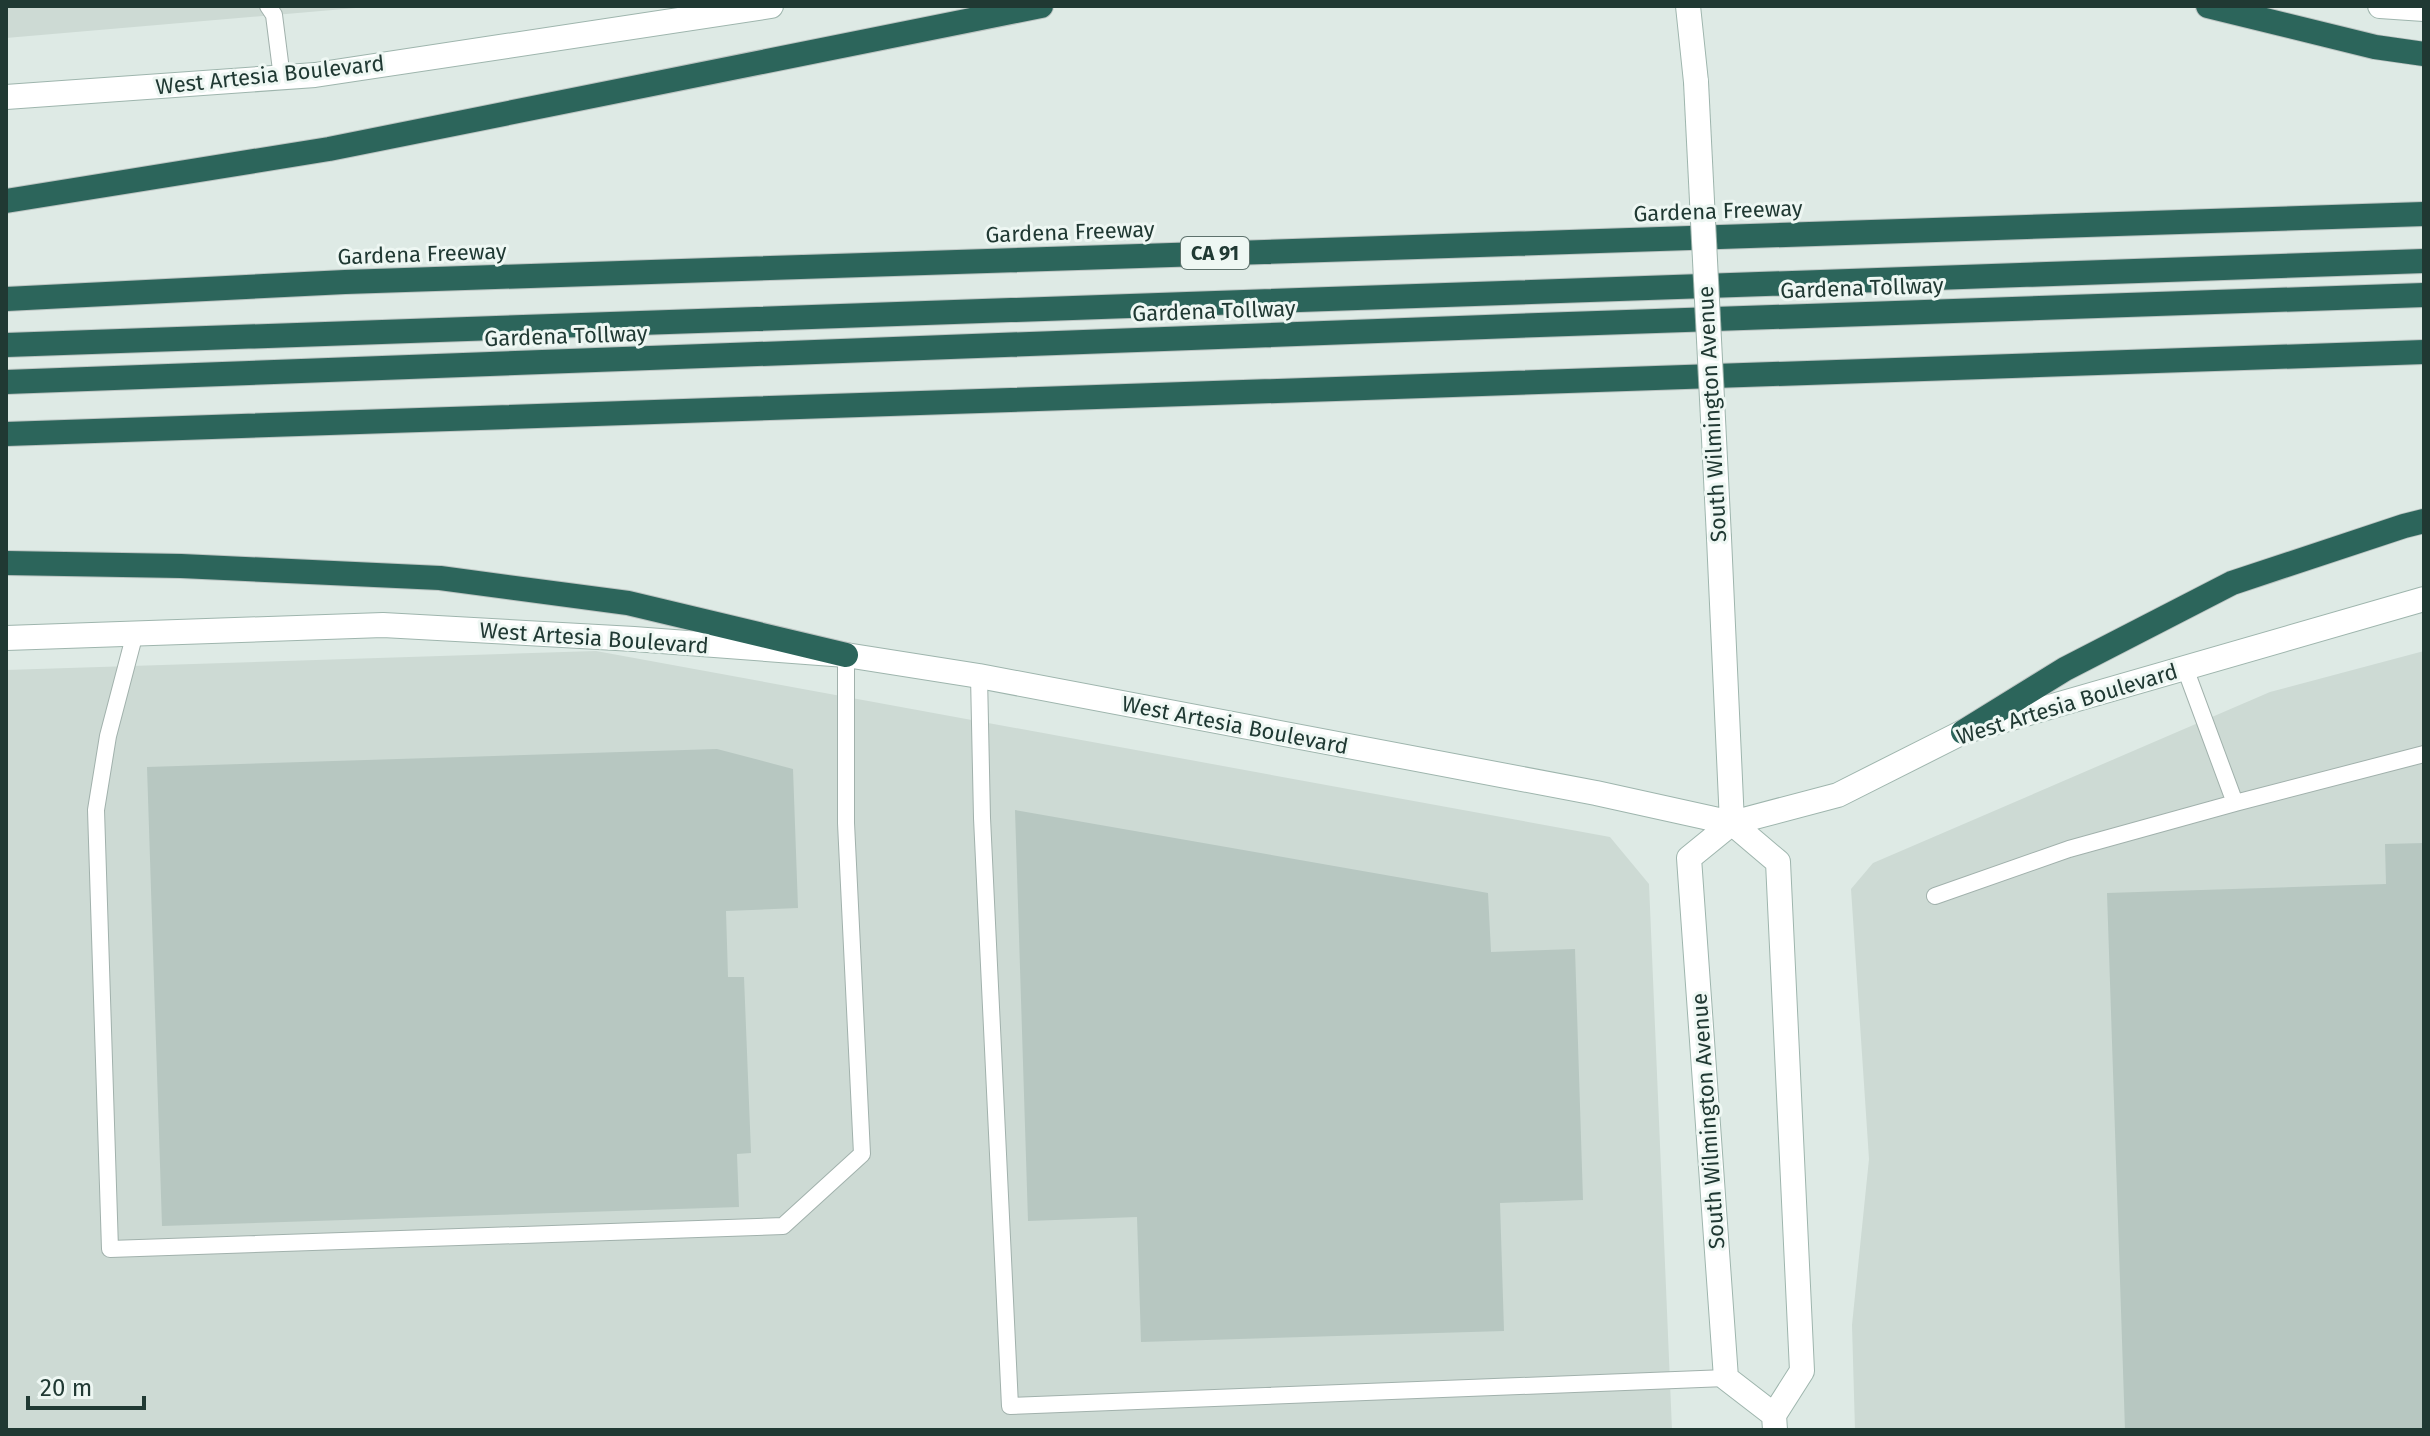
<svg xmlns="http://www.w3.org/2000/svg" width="2430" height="1436" font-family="'Fira Sans',sans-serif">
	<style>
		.built { fill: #cddad4 }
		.building { fill: #b7c7c1 }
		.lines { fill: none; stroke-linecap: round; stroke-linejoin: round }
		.service-casing { stroke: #a1b1ac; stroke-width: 18 }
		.secondary-casing { stroke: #9eb5ad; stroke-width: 26 }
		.motorway-casing { stroke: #bcc4c2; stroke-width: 26 }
		.service { stroke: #fff; stroke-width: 16 }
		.secondary { stroke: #fff; stroke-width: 24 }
		.motorway { stroke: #2c655b; stroke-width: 24 }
		.secondary-bridge-casing { stroke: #9eb5ad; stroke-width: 26; stroke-linecap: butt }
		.secondary-bridge { stroke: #fff; stroke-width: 24 }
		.labels { text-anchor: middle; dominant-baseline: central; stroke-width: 6; stroke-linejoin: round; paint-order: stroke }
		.shield { fill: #eef7f3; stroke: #5e726d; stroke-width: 2 }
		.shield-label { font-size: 20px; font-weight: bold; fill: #203933 }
		.street-label { font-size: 22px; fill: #203933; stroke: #eef7f3 }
	</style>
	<rect width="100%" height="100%" fill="#deeae5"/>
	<path class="built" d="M6,6H379L6,38Z
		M596,651L1610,837L1649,884L1672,1430H6V670Z
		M2424,651V1430H1855L1852,1325L1869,1159L1851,889L1873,863L2270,692Z"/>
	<path class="building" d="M717,749L793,769L798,908L726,911L728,977H744L751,1153L737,1154L739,1207L162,1226L147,767Z
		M1015,810L1488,893L1491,952L1575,949L1583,1200L1500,1203L1504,1331L1141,1342L1137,1217L1028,1221Z
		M2424,843V1430H2125L2107,893L2386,884L2385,844Z"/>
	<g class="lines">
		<g class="service-casing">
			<path id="service" d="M268,6L274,15L282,78
				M135,633L108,736L96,810L110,1249L783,1226L862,1154L846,823V655
				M2185,668L2235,803L2424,754
				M979,676L982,818L1010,1406L1726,1378
				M1935,896L2069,849L2235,803"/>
		</g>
		<g class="secondary-casing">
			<path id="secondary" d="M1688,6L1696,82
				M2380,6L2424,9
				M6,97L315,75L771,6
				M1719,538L1732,823L1778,862L1802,1371L1774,1415L1775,1430
				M6,638L383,625L634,639L846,655L979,676L1596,793L1732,823L1838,795L1963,732L2424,599
				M1732,823L1689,858L1726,1378L1774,1415"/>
		</g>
		<g class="motorway-casing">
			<path id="motorway" d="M2208,6L2375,47L2424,54
				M6,201L329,149L1041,6
				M6,299L345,282L2424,214
				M6,345L2424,261
				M6,382L1539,325L2424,295
				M6,434L2424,352
				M6,563L181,566L440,578L628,603L846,655
				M1963,732L2065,669L2232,583L2404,526L2424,521"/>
		</g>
		<use href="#service" class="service"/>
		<use href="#secondary" class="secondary"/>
		<use href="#motorway" class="motorway"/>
		<g class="secondary-bridge-casing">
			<path id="secondary-bridge" d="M1696,82L1719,538"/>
		</g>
		<use href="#secondary-bridge" class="secondary-bridge"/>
	</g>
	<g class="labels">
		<rect class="shield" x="1181" y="237" width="68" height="32" rx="6"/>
		<g class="shield-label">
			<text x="1215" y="253">CA 91</text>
		</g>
		<g class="street-label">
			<text transform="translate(270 75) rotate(-6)">West Artesia Boulevard</text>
			<text transform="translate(1718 211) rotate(-2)">Gardena Freeway</text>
			<text transform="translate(1070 232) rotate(-2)">Gardena Freeway</text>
			<text transform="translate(422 254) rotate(-2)">Gardena Freeway</text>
			<text transform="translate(1862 288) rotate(-2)">Gardena Tollway</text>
			<text transform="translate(1214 311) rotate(-2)">Gardena Tollway</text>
			<text transform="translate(566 336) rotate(-2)">Gardena Tollway</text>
			<text transform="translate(1712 414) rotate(-93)">South Wilmington Avenue</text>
			<text transform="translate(594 638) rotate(4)">West Artesia Boulevard</text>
			<text transform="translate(2067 704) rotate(-17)">West Artesia Boulevard</text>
			<text transform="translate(1235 725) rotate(11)">West Artesia Boulevard</text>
			<text transform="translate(1708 1121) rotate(-94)">South Wilmington Avenue</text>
		</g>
	</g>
	<rect width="2430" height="1436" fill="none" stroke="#203933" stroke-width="16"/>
	<path d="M28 1396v12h116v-12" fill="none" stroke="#203933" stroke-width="4"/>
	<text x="40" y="1396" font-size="24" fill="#203933" stroke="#eef7f3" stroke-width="6" paint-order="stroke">20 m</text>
</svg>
